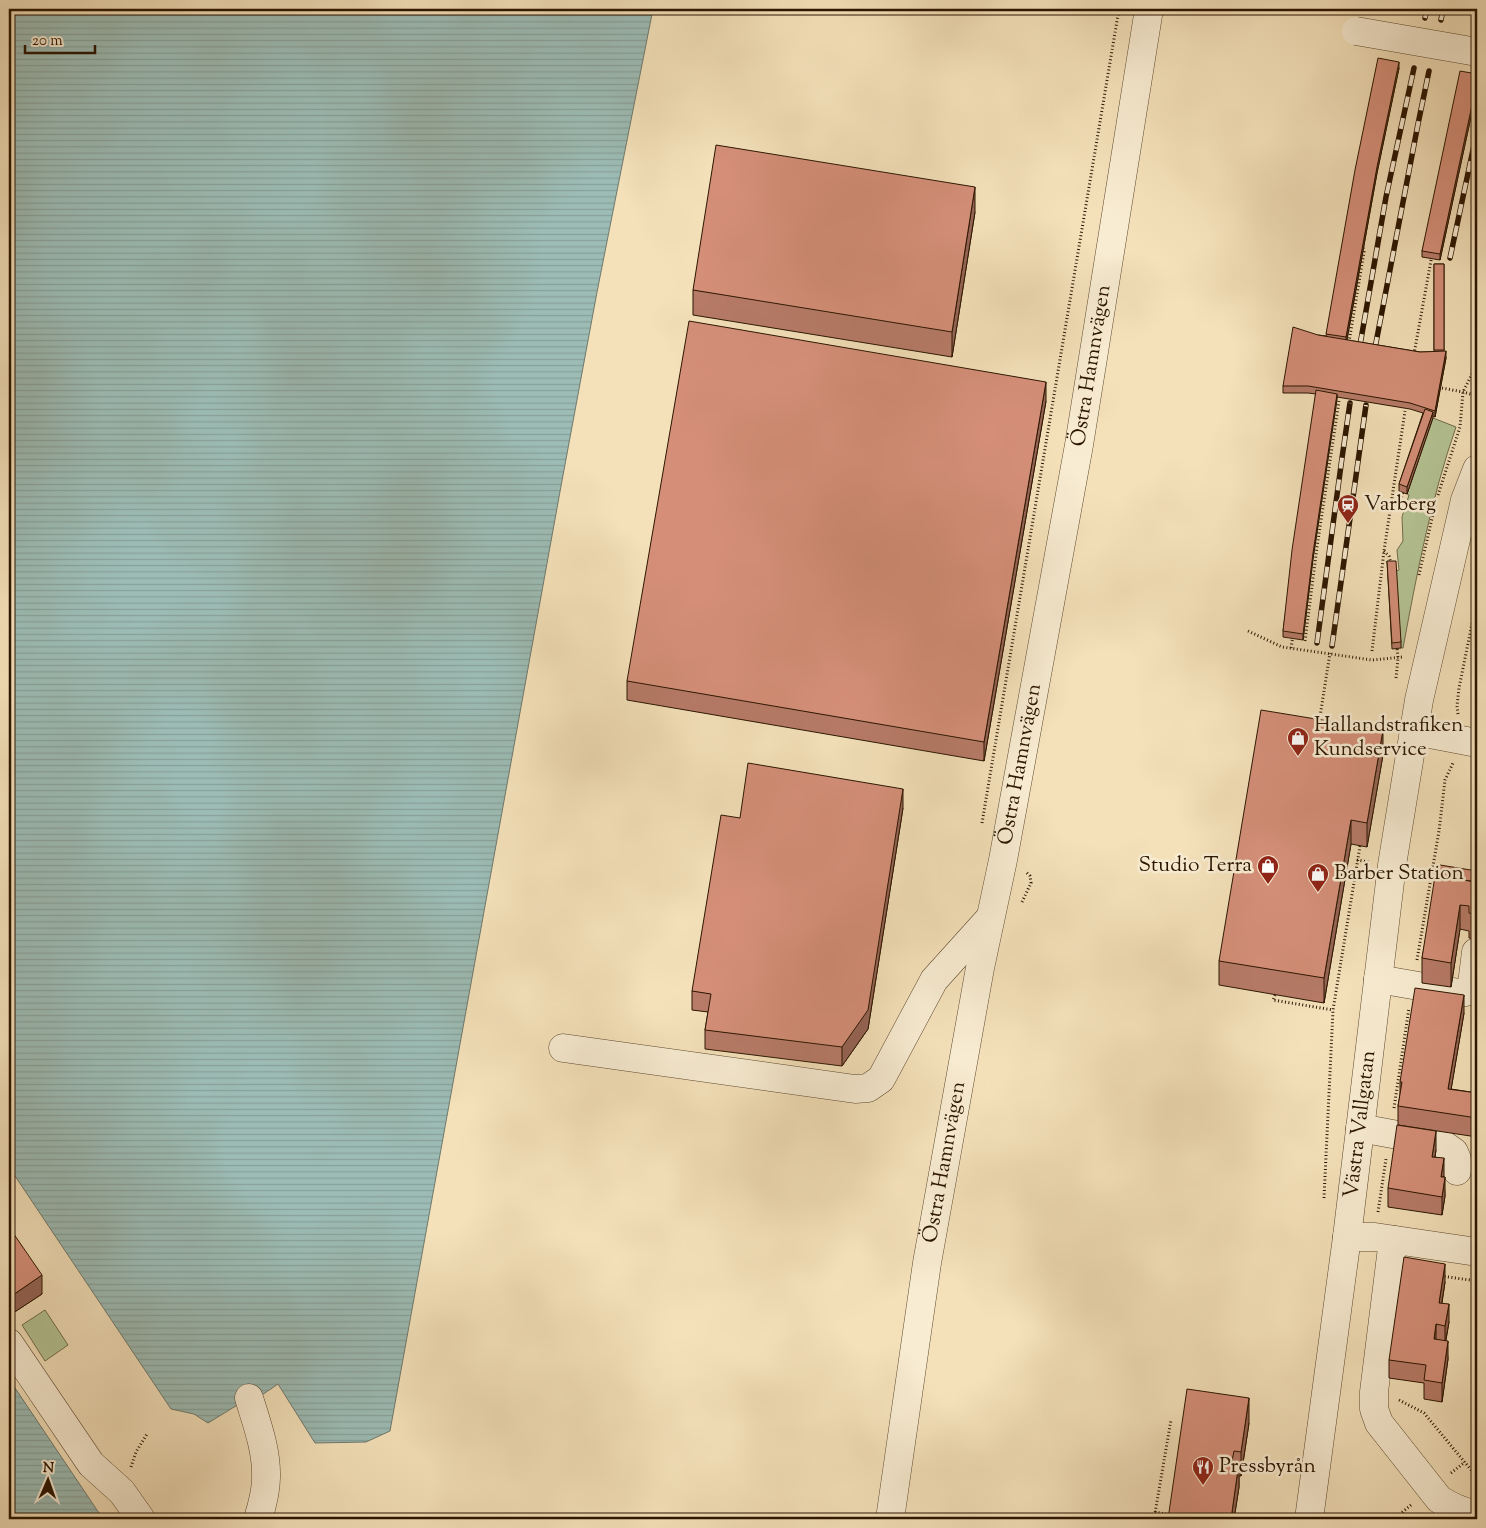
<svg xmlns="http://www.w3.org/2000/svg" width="1486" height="1528" font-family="'Sorts Mill Goudy',serif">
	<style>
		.green { fill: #b5c495; stroke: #706c4a }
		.water { fill: url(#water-rules); stroke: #6f796d }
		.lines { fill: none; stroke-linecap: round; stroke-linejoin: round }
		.minor-casing { stroke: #5d482e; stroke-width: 29 }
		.path { stroke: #2b1500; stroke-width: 3; stroke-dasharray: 1 2.5; stroke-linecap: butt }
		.minor { stroke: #f8ecd2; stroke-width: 28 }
		.rail-casing { stroke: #2b1500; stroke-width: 5.5 }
		.rail { stroke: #f8ecd2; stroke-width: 4; stroke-dasharray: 11; stroke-linecap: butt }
		.minor-bridge-casing { stroke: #5d482e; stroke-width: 29; stroke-linecap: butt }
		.minor-bridge { stroke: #f8ecd2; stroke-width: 28 }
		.wall { fill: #b77b68; stroke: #2b1500 }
		.shaded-wall { fill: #956455; stroke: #2b1500 }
		.building { fill: #d58f79; stroke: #2b1500 }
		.labels { text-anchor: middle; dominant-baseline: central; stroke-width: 5; stroke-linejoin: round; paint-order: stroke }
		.street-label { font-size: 21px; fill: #2b1500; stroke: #f8ecd2 }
		.poi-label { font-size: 21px; fill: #2b1500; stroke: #f8ecd2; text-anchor: start }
	</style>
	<defs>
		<pattern id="water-rules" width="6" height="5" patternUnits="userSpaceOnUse" patternTransform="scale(1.25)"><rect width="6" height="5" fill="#9cbcb5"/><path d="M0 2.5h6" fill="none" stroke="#87a19a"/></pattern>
	</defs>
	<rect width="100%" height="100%" fill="#f4e1ba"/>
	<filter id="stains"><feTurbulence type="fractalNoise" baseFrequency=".004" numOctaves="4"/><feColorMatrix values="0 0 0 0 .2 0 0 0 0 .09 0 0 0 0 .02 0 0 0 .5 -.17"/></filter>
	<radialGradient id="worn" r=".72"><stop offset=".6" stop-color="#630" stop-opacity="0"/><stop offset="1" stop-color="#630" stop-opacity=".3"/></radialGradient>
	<path class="green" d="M1433,418L1456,427C1431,499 1417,573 1403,648H1401L1396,571L1399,570L1397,550L1403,541L1402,517L1409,495L1407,494Z
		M45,1310L68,1345L45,1361L22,1325Z"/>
	<path class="water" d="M9,9H653L597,292L561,486L390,1431L366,1442L315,1443L278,1384L259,1397L239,1404L208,1423L194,1414L171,1409L9,1167Z
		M9,1379L103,1519H9Z"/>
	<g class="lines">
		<g class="minor-casing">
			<g id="minor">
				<path d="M1414,731L1477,743"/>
				<path d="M1378,979L1459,993L1466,992L1472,984L1476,952"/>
				<path d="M563,1048L855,1089L868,1088L881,1079L934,980L989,919"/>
				<path d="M1360,1128L1441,1143L1454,1152L1457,1159V1171"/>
				<path d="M1347,1237H1375L1477,1252"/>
				<path d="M1393,1240L1374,1392V1409L1379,1423L1439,1499C1451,1507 1463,1512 1477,1515"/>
				<path d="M9,1343L91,1464L122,1492L141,1519"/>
				<path d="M249,1398C257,1424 267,1451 266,1478C266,1492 262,1506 258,1519"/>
				<path id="s1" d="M890,1519L927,1263L980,968L1003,860L1079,445L1149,9"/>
				<path id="s2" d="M1309,1519L1347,1237L1392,865L1419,700L1465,500L1477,469"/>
			</g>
		</g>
		<path class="path" d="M1349,342L1364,252L1363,246
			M1414,354L1432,255
			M1442,388L1463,392L1474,395
			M1438,495L1460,427L1463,392L1477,364
			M1390,509C1400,507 1401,498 1404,489
			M1384,551L1389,556L1391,563
			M1419,575L1436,501
			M1248,631L1282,647L1372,660L1403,657
			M1305,641L1317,547L1339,401
			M1291,648L1293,636
			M1372,651L1384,551L1405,411
			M1396,678L1398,658L1397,647
			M1458,714L1457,706L1459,688L1477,599
			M1319,723L1330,653
			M982,823L1119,9
			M1357,860L1369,862
			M1022,902L1031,883L1030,876L1026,872
			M1417,960L1439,831L1445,780L1453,763
			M1275,995L1273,1000L1333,1010
			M1394,1108L1409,1008
			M1324,1198L1333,1010L1360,846
			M1378,1212L1386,1159
			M1441,1276L1477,1281
			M1399,1400L1424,1413L1477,1477
			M131,1467L136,1452L147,1434
			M1451,1473L1465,1462
			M1155,1512L1172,1515
			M1154,1519L1171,1420
			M1394,1519L1411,1505"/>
		<use href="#minor" class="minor"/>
		<g class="rail-casing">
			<path id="rail" d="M1425,18L1427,9
				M1441,20L1443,9
				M1450,258L1477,131
				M1360,345L1386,197L1414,68
				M1375,348L1418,124L1429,71
				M1317,643L1342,458L1350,403
				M1332,646L1366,405"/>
		</g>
		<use href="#rail" class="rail"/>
		<g class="minor-bridge-casing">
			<path id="minor-bridge" d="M1356,31L1477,52"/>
		</g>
		<use href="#minor-bridge" class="minor-bridge"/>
	</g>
	<path class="wall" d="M1390,9H1412L1411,14L1390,11Z
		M1477,9V25L1472,24V18Z
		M1399,68L1377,173L1347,340L1420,352H1434V264H1444V351L1446,358L1435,417L1433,416L1407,494L1399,491V484L1423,413L1410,409L1337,397L1313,559L1303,640L1283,637V631L1316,394L1308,393H1283V386L1318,335L1326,336Z
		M1477,74V89L1440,260L1422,257V251Z
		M975,212L952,357L693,315V290Z
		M1046,401L984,761L627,700V681Z
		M1387,561L1401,642V648L1392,649Z
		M1383,755L1367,847L1351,844L1324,1003L1219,985V961Z
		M903,808L868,1029L842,1066L705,1049V1030L708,1012L692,1010V991Z
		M1477,871V939L1469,938V931L1460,929L1451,987L1422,983V958L1438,876Z
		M1464,1013L1451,1089L1477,1093V1137L1398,1125V1106L1400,1095V1082Z
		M1436,1150L1435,1157L1444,1177L1445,1196L1442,1215L1388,1207V1188Z
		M9,1227L42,1294L10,1315L9,1314Z
		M1445,1282L1442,1303L1449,1322L1446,1340L1448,1359L1442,1402L1424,1399V1383L1389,1378V1360Z
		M1249,1423L1241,1476H1239V1487L1234,1519H1168Z"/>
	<path class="shaded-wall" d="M1399,62V68L1377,173L1346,344V337L1377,167Z
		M1477,82V89L1440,260V254Z
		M975,187V212L952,357V332Z
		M1446,351V358L1435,417V411Z
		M1046,382V401L984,761V742Z
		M1337,394V400L1313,559L1303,640V634L1313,553Z
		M1433,412V418L1407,494V487Z
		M1383,730V755L1367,847V823Z
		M903,789V808L868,1029L842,1066V1047Z
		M1351,820V844L1324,1003V978Z
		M1460,905V929L1451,987V963Z
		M1464,995V1013L1448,1108V1089Z
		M1436,1131V1150L1432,1176V1157Z
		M1444,1158V1177H1441Z
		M1445,1177V1196L1442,1215V1197Z
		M1445,1264V1282L1439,1321V1303Z
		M42,1275V1294L10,1315V1297Z
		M1449,1304V1322L1445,1344V1326Z
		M1436,1324V1343L1434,1339Z
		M1448,1341V1359L1442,1402V1383Z
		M1249,1398V1423L1241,1476V1452Z
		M1239,1462V1487L1234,1519H1231Z"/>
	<path class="building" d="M1474,9H1477V19L1472,18Z
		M1378,58L1399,62L1377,167L1346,337L1326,334L1355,170Z
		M1460,71L1477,74V82L1440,254L1422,251Z
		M716,145L975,187L952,332L693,290Z
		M1434,264H1444V350H1434Z
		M689,321L1046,382L984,742L627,681Z
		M1293,327L1318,335L1420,352L1446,351L1435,411L1410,403L1308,386H1283Z
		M1316,390L1337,394L1313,553L1303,634L1283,631L1292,550Z
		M1425,409L1433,412L1407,487L1399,484Z
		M1387,561H1396L1401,642L1392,643Z
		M1261,710L1383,730L1367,823L1351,820L1324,978L1219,961Z
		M748,763L903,789L868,1010L842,1047L705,1030L711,994L692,991L721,815L740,818Z
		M1440,865L1477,871V882L1438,876Z
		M1435,876L1477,882V915L1469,913V906L1460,905L1451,963L1422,958Z
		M1415,988L1464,995L1448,1089L1477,1093V1118L1398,1106L1402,1082H1400Z
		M1397,1125L1436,1131L1432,1157L1444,1158L1441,1177H1445L1442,1197L1388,1188Z
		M9,1227L42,1275L10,1297L9,1295Z
		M1404,1257L1445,1264L1439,1303L1449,1304L1445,1326L1436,1324L1434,1339L1448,1341L1442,1383L1424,1380L1426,1365L1389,1360Z
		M1187,1389L1249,1398L1241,1452L1234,1451L1232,1461L1239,1462L1231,1519H1168Z"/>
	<defs>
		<g id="station-pin" transform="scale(1.125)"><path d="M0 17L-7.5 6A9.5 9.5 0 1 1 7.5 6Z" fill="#8f2418" stroke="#f8ecd2"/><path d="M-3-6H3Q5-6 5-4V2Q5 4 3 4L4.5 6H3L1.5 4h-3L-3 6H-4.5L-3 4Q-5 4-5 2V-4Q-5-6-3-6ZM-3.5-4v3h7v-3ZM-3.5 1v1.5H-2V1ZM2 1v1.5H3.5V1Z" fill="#fff"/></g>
		<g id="shop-pin" transform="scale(1.125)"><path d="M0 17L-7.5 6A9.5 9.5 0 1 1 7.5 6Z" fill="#8f2418" stroke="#f8ecd2"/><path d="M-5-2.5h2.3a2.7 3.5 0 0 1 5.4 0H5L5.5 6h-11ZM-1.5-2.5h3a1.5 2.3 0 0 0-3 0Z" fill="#fff"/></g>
		<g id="restaurant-pin" transform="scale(1.125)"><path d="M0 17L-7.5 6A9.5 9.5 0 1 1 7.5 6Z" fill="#8f2418" stroke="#f8ecd2"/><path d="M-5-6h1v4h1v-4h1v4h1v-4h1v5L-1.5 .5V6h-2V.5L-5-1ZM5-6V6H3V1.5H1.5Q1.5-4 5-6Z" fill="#fff"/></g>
	</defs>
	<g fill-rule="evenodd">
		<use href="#station-pin" x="1348" y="505"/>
		<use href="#shop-pin" x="1298" y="738"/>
		<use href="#shop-pin" x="1268" y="866"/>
		<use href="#shop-pin" x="1318" y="874"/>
		<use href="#restaurant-pin" x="1203" y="1467"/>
	</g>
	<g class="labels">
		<g class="street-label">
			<text stroke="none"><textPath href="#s1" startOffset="1171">Östra Hamnvägen</textPath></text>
			<text stroke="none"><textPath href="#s1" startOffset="766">Östra Hamnvägen</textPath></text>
			<text stroke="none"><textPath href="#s2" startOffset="398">Västra Vallgatan</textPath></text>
			<text stroke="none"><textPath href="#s1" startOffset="361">Östra Hamnvägen</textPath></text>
		</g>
		<g class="poi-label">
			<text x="1364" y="505">Varberg</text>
			<text x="1314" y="726">Hallandstrafiken<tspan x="1314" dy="24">Kundservice</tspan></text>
			<text x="1252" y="866" text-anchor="end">Studio Terra</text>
			<text x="1334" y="874">Barber Station</text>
			<text x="1219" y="1467">Pressbyrån</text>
		</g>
	</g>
	<rect width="1486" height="1528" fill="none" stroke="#f4e1ba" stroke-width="30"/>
	<rect x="10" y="10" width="1466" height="1508" fill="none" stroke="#2b1500" stroke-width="2.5"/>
	<rect x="15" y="15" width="1456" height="1498" fill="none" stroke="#2b1500"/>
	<g transform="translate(48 1480) rotate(2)" stroke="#f8ecd2" stroke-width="4" paint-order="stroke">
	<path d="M0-4L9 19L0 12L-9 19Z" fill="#2b1500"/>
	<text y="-8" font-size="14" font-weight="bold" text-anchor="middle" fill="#2b1500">N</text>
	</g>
	<path d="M25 45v8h70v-8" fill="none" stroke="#2b1500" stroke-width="2.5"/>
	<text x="32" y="45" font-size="15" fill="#2b1500" stroke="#f8ecd2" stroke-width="4" paint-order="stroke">20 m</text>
	<rect width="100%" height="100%" filter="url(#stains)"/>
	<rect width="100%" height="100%" fill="url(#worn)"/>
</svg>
